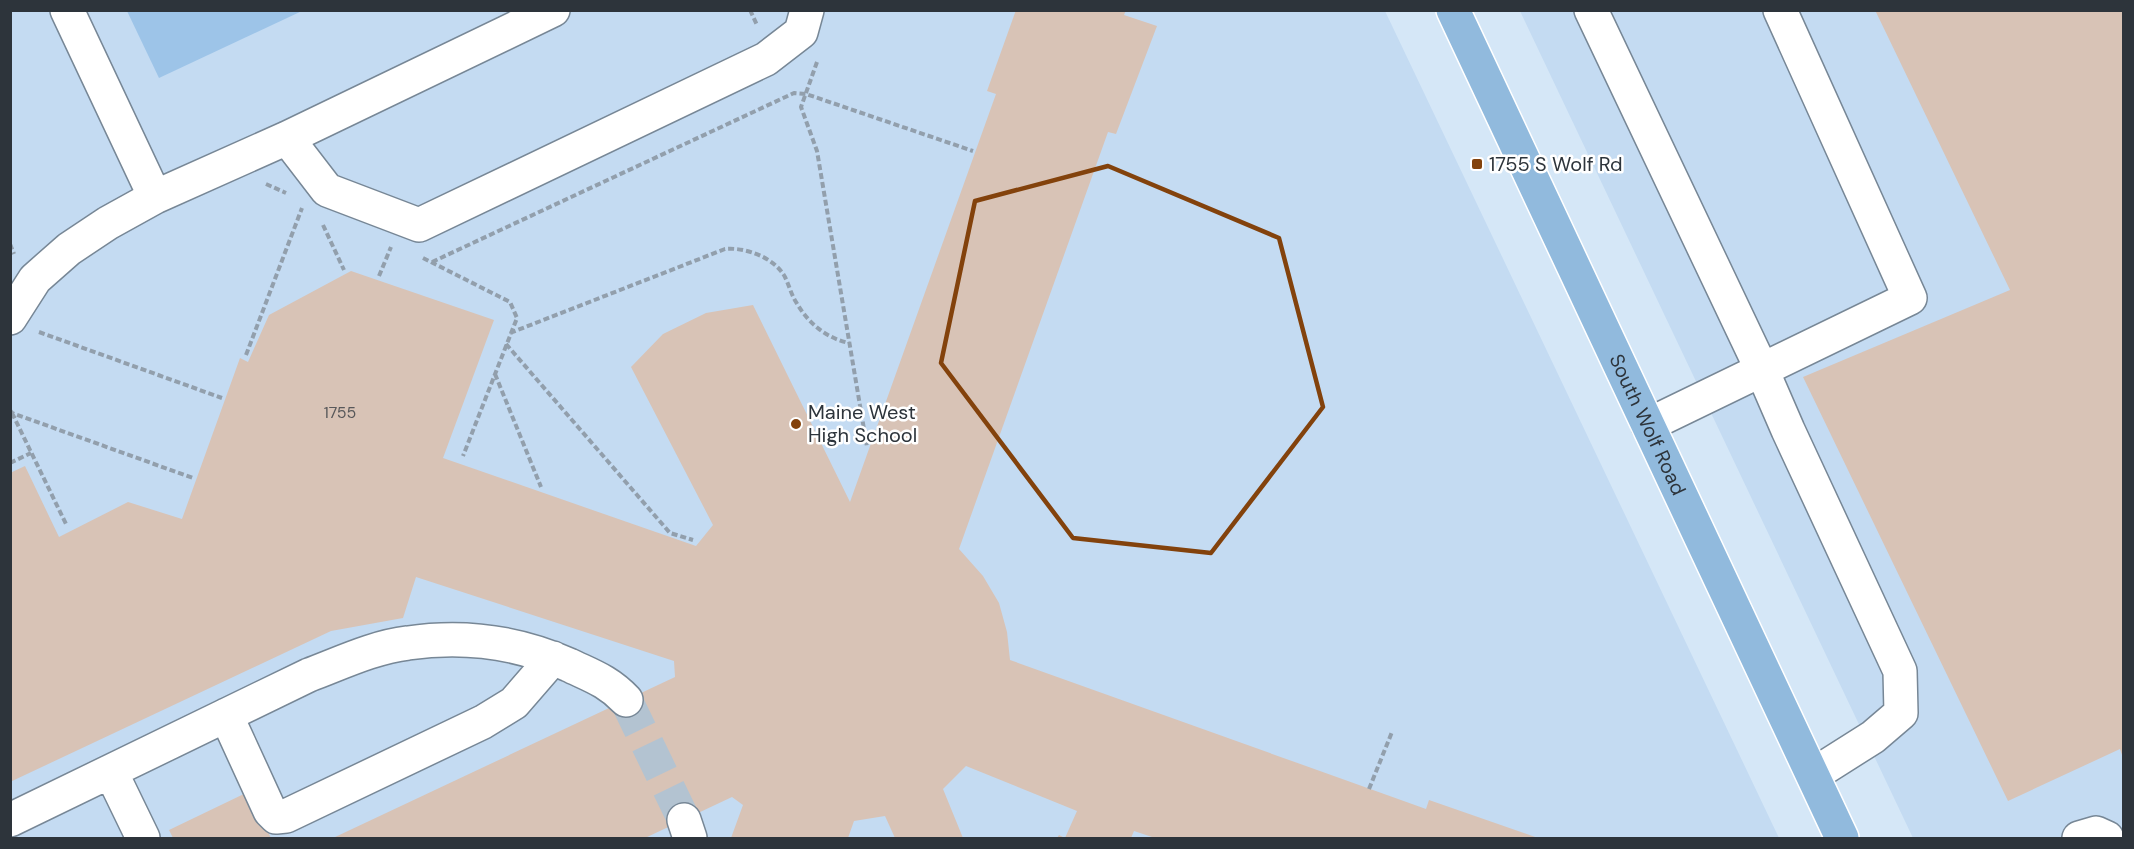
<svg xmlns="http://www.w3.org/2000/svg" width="2134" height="849" font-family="'DM Sans',sans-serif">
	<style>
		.built { fill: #c4dbf2 }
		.green { fill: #9dc4e8 }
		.building { fill: #d8c3b6 }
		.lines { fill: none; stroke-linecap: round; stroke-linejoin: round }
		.minor-tunnel { stroke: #b3c3d1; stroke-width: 33; stroke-dasharray: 33 16; stroke-linecap: butt }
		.minor-casing { stroke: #778796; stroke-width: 36 }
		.major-casing { stroke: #fff; stroke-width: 36 }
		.path { stroke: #929fac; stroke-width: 4; stroke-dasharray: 6 3; stroke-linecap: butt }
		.minor { stroke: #fff; stroke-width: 33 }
		.major { stroke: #91badd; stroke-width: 33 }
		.marked { fill: none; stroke: #83420c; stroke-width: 4.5; stroke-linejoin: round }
		.poi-dot { fill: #83420c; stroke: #fff; stroke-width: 2 }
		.labels { text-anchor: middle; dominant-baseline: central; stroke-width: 5; stroke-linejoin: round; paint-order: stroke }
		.number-label { font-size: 16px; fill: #58585a }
		.poi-label { font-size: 20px; fill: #2d343b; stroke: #fff; text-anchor: start }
		.street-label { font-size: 20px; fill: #2d343b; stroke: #fff }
	</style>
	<rect width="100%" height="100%" fill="#d5e7f7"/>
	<path class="built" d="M10,11H1385L1779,838H11Z
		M1520,11H2123V838H1913Z"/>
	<path class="green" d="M127,11H302L159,78Z"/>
	<path class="building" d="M1016,10H1126L1124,15L1157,26L1116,134L1108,132L959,549L983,576L999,603L1007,632L1010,660L1426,809L1429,800L1538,838H1155L1134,831L1131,838H1057L1059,835L1065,838L1077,811L966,766L943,789L963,838H895L885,816L854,821L848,838H731L743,805L732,797L645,838H333L675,677L674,661L416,577L403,618L331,631L10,782V473L25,466L59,537L128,502L182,519L240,358L248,362L269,315L351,271L494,320L443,458L696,546L713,525L631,367L663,334L706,313L753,305L850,502L996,94L987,91Z
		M1875,10H2123V758L2120,749L2008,801L1803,377L2010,290Z
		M248,792L271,838H173L169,830Z"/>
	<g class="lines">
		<path class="minor-tunnel" d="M626,700L684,820"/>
		<g class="minor-casing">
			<path id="minor" d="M67,10L155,197
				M1591,10L1762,370L1788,430L1900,671L1901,713L1873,737L1813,775
				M287,138L327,190L419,225L766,59L801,32L807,10
				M10,318L35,279L69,249L108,223L155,197L287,138L553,10
				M1648,425L1910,298L1780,10
				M226,715L270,811L276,817L286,816L483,722L514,703L553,658
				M111,772L143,838
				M10,820L309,675C341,663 374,647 408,643C463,635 518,642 569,665C592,676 608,681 626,700
				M684,820L690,838
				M2079,838L2096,833L2107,838"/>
		</g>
		<g class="major-casing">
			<g id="major">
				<path id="s1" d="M1453,10L1842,838"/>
			</g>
		</g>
		<path class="path" d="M750,10L757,25
			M817,62L801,107L817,151L867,447
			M266,184L286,193
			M323,225L344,270
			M10,244L14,254
			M423,258L510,302L517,318L463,456
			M432,262L794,93L806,94L973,151
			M379,276L391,247
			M39,332L222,398
			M510,333L725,249C745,247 774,257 785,277C789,285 791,294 796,302C808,323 826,338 849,343
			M506,344L670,533L693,540
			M246,355L302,208
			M495,374L541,487
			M10,410L12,413L193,478
			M12,413L67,526
			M10,463L31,453
			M1369,789L1392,732"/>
		<use href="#minor" class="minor"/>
		<use href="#major" class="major"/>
	</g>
	<path class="marked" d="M1108,166L1279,238L1323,407L1211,553L1073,538L941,363L975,201Z"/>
	<g class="poi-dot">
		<rect x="1471" y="158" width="12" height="12" rx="3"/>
		<circle cx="796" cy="424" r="6"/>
	</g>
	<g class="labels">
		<g class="number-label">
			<text x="340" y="412">1755</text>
		</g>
		<g class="poi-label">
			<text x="1489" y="164">1755 S Wolf Rd</text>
			<text x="808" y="412">Maine West<tspan x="808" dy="23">High School</tspan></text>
		</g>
		<g class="street-label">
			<text stroke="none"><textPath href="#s1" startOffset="458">South Wolf Road</textPath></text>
		</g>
	</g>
	<rect width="2134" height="849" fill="none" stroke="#2d343b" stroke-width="24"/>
</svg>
